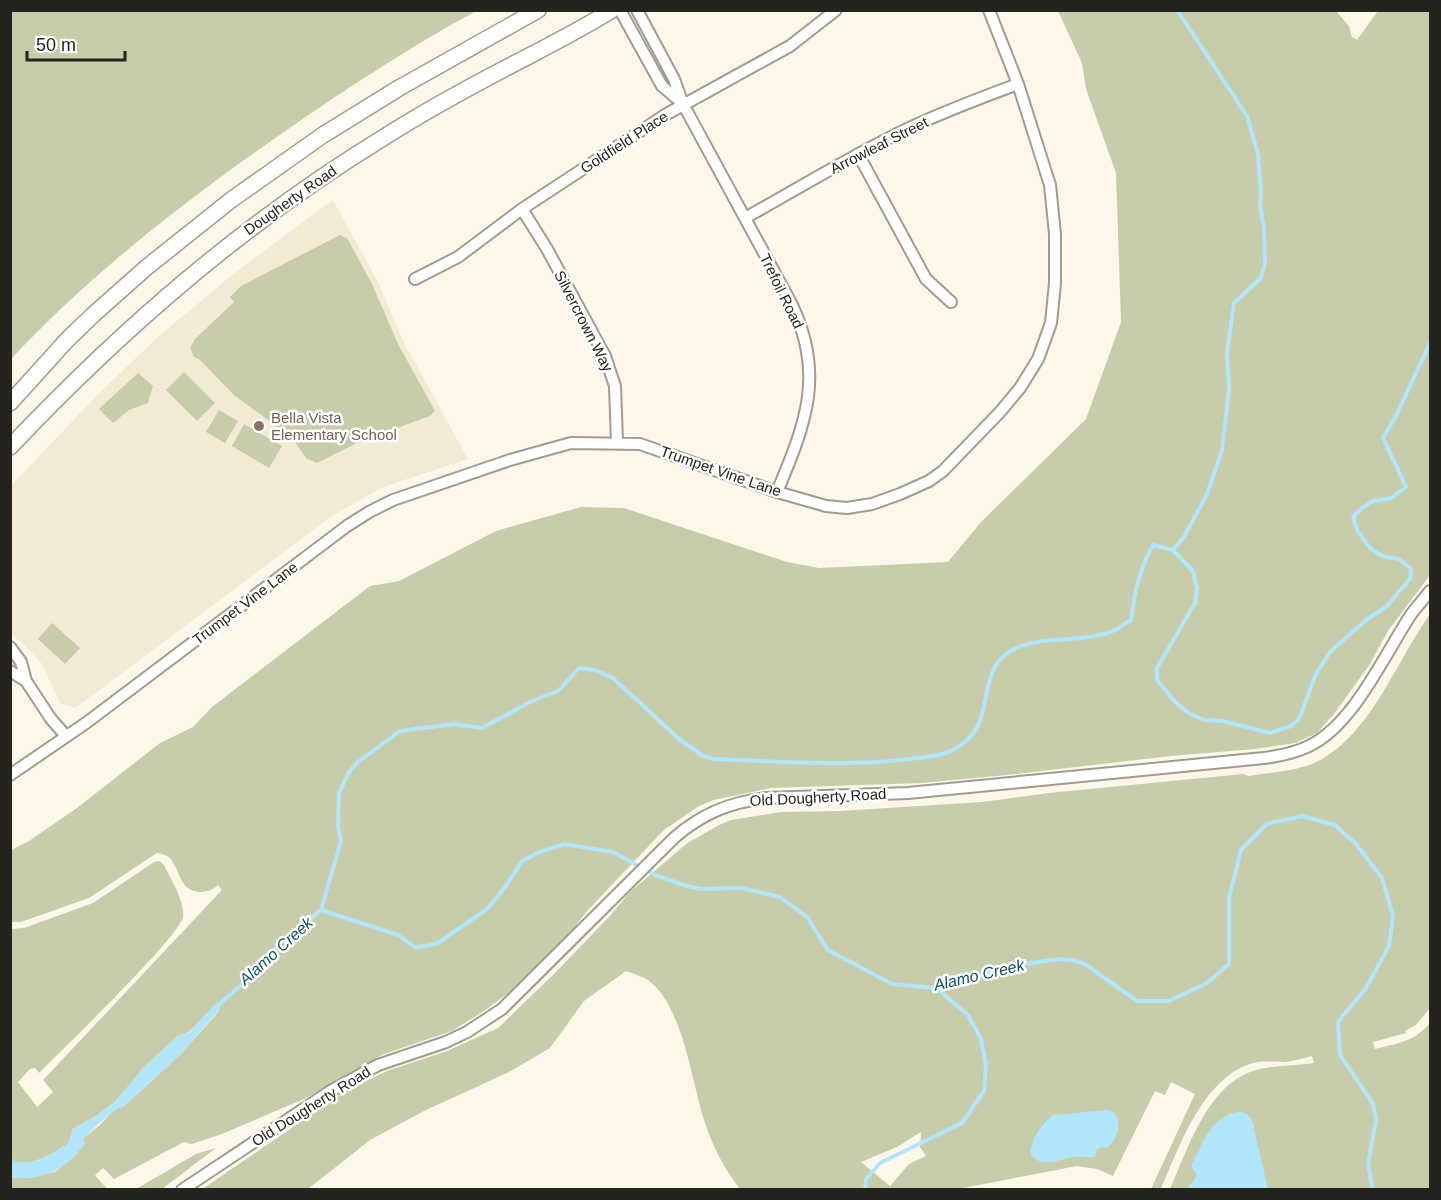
<svg xmlns="http://www.w3.org/2000/svg" width="1441" height="1200" font-family="Helvetica,sans-serif">
	<style>
		.built { fill: #f3ead5 }
		.green { fill: #c7ccab; fill-rule: evenodd }
		.water { fill: #b1e5fb }
		.lines { fill: none; stroke-linecap: round; stroke-linejoin: round }
		.stream { stroke: #b1e5fb; stroke-width: 4 }
		.street-casing { stroke: #a19c8e; stroke-width: 14 }
		.secondary-casing { stroke: #a19c8e; stroke-width: 18 }
		.street { stroke: #fff; stroke-width: 10 }
		.secondary { stroke: #fff; stroke-width: 15 }
		.education-dot { fill: #8d6e63; stroke: #fff; stroke-width: 2 }
		.labels { text-anchor: middle; dominant-baseline: central; stroke-width: 5; stroke-linejoin: round; paint-order: stroke }
		.street-label { font-size: 15px; fill: #25231d; stroke: #fff }
		.education-label { font-size: 15px; fill: #785e54; stroke: #fff; text-anchor: start }
		.water-label { font-size: 16px; font-style: italic; fill: #0c5168; stroke: #fff }
	</style>
	<rect width="100%" height="100%" fill="#fdf7e9"/>
	<path class="built" d="M333,200L378,282L402,339L468,459L383,487L329,518L82,703L75,708L60,703L42,664L26,647L11,634L10,487L99,393L159,336L238,270Z"/>
	<path class="green" d="M11,10H476V11C399,53 326,102 254,153C167,215 84,281 11,359Z
		M1058,11H1336L1349,26L1352,37L1357,40L1378,11H1430V575L1388,631L1370,664L1334,714L1317,733L1295,743L1255,749L1171,756L1007,775L922,783L771,788L714,800L699,806L664,830L588,910L566,938L507,994L484,1011L452,1031L384,1054L304,1099L222,1134L192,1144L184,1142L114,1179L103,1168L95,1175L107,1189H11V1178H29L55,1172L75,1156L82,1139L100,1125L114,1109L124,1106L181,1054L220,1010L199,1022L187,1033L178,1036L145,1066L115,1102L96,1116L73,1129L68,1144C53,1153 28,1170 10,1159V929L24,928L93,903L154,862L159,861L164,865C171,880 185,901 183,917C181,935 60,1052 39,1073L35,1068L30,1069L18,1082L37,1107L53,1092L43,1080L222,890L218,885C212,890 208,892 200,892C179,891 181,871 170,858C167,855 162,854 157,853L89,898L21,922H11V850L29,841L77,808L160,743L193,727L212,707L370,586L399,581L496,531L581,507L624,508L787,562L819,568L948,562L981,522L1086,419L1121,322L1116,173L1086,89L1082,63Z
		M340,235L347,238L372,284L398,344L435,411L430,416L361,441L317,463L307,459L291,437L234,395L200,360L194,357L190,348L195,339L234,302L230,297L241,286Z
		M184,372L215,403L197,421L166,390Z
		M138,373L153,386L148,403L129,410L113,423L99,409Z
		M219,410L238,421L225,443L206,432Z
		M244,424L282,446L269,468L232,446Z
		M1430,614V1008L1416,1025L1405,1031L1406,1033L1373,1042L1375,1049C1398,1043 1414,1042 1430,1023V1189H1170C1188,1149 1207,1086 1253,1071C1271,1065 1294,1066 1314,1063L1312,1056C1303,1058 1294,1061 1285,1062C1275,1062 1267,1061 1257,1062C1204,1074 1180,1145 1161,1189H1151L1195,1094L1171,1082L1165,1095L1155,1091L1113,1176L1097,1169L1077,1166L958,1189H740C724,1169 712,1145 704,1120C691,1079 683,1006 648,980C642,976 633,974 626,971L584,1001L550,1048L509,1072L424,1111L370,1140L308,1189L201,1190L347,1090L387,1071L447,1051L498,1028L554,974L609,917L629,893L686,844L717,826L731,820L781,812L840,811L982,802L1049,793L1243,774L1249,776C1269,773 1293,771 1312,764C1369,740 1396,661 1430,614ZM921,1132L920,1147L926,1156L909,1164L890,1186L861,1162L897,1147Z
		M52,623L80,648L65,664L38,639Z
		M216,1148L162,1189H136L196,1154Z"/>
	<path class="water" d="M215,1004L219,1005L220,1009L181,1054L124,1106C109,1111 96,1128 83,1138L85,1144C62,1172 47,1179 11,1178V1159C28,1170 53,1153 68,1144L73,1129L96,1116L115,1102L145,1066L178,1036L188,1033Z
		M1107,1110C1126,1114 1118,1139 1107,1148L1102,1147L1097,1149L1095,1157C1088,1158 1081,1156 1074,1157C1060,1159 1042,1169 1031,1155C1029,1142 1043,1122 1053,1115Z
		M1240,1111L1247,1114L1252,1120L1268,1189H1188L1197,1174L1191,1166C1205,1140 1208,1119 1240,1111Z"/>
	<g class="lines">
		<path class="stream" d="M1173,550L1184,537L1207,494L1222,450L1229,389L1227,353L1234,303L1261,278L1265,263L1264,228L1260,206L1261,195L1258,154L1247,116L1177,10
			M321,910L341,841L338,825L339,793L349,772L358,762L400,731L455,724L482,728L532,701L558,691L579,668L595,670L613,678L679,739L703,756L713,759C775,761 838,767 900,760C914,758 931,758 945,753C954,750 964,744 971,736C993,711 978,666 1014,649C1043,635 1077,643 1108,633C1116,631 1124,624 1131,620C1135,591 1139,570 1153,545L1173,550L1193,571L1197,588L1195,603L1157,668V680L1176,703L1190,714L1204,720L1223,721L1270,733L1291,726L1299,719L1316,674L1330,652L1366,620L1387,606L1410,579L1411,569L1399,559L1382,556L1371,549L1358,532L1353,517L1362,508L1373,501L1391,498L1406,487L1383,438L1396,416L1430,343
			M217,1006L241,985L269,953L321,910L398,935L416,948L438,943L487,909L506,886L522,861L537,853L564,844L613,852L655,875L687,886L701,889L741,888L780,897L807,917L828,950L892,984L935,988L1016,965L1059,959L1073,960L1085,964L1137,1001H1169L1207,983L1229,964V898L1241,850L1267,824L1302,816L1335,825L1356,844L1382,878L1393,916L1389,946L1366,988L1338,1022L1340,1055L1373,1104L1376,1120L1368,1164L1373,1190
			M865,1190L866,1179L880,1163L962,1123L984,1091L986,1065L981,1039L968,1015L936,988"/>
		<g class="street-casing">
			<path id="street" d="M620,10L662,86L681,102
				M637,10L674,79L683,104L790,301C826,373 806,423 777,492
				M858,154L926,279L951,302
				M522,209L547,249L605,356L615,386L617,442
				M745,218C799,188 851,156 907,129C943,112 980,98 1018,84
				M415,279L458,257L522,209L665,115L790,46L836,10
				M10,647L21,662L26,681L51,719L66,736
				M10,671L26,681
				M10,775L86,723L347,526L369,512L393,500L510,460L571,443L640,444L777,492L826,506L847,508L872,504L900,494L929,481L943,471L1000,412L1020,388L1038,359L1051,323L1055,283V234L1050,185L1018,84L989,10
				M182,1190L329,1092L378,1065L446,1042L467,1032L502,1009L674,838C701,814 730,802 766,798L908,793L1264,758C1280,756 1295,753 1309,746C1353,725 1384,656 1410,616C1416,607 1424,599 1430,591"/>
		</g>
		<g class="secondary-casing">
			<path id="secondary" d="M10,403L67,340L94,314L147,267L231,200L323,135L399,88L538,10
				M10,447C125,326 244,223 386,136C424,112 464,90 504,69C540,50 577,32 612,10"/>
		</g>
		<use href="#street" class="street"/>
		<use href="#secondary" class="secondary"/>
	</g>
	<circle class="education-dot" cx="259" cy="426" r="6"/>
	<g class="labels">
		<g class="street-label">
			<text transform="translate(624 142) rotate(-33)">Goldfield Place</text>
			<text transform="translate(879 145) rotate(-27)">Arrowleaf Street</text>
			<text transform="translate(290 200) rotate(-35)">Dougherty Road</text>
			<text transform="translate(782 291) rotate(64)">Trefoil Road</text>
			<text transform="translate(584 321) rotate(63)">Silvercrown Way</text>
			<text transform="translate(721 471) rotate(19)">Trumpet Vine Lane</text>
			<text transform="translate(245 603) rotate(-37)">Trumpet Vine Lane</text>
			<text transform="translate(818 797) rotate(-3)">Old Dougherty Road</text>
			<text transform="translate(311 1106) rotate(-32)">Old Dougherty Road</text>
		</g>
		<g class="education-label">
			<text x="271" y="417">Bella Vista<tspan x="271" dy="17">Elementary School</tspan></text>
		</g>
		<g class="water-label">
			<text transform="translate(276 951) rotate(-42)">Alamo Creek</text>
			<text transform="translate(979 975) rotate(-13)">Alamo Creek</text>
		</g>
	</g>
	<rect width="1441" height="1200" fill="none" stroke="#25231d" stroke-width="24"/>
	<path d="M27 51v9h98v-9" fill="none" stroke="#25231d" stroke-width="3"/>
	<text x="36" y="51" font-size="18" fill="#25231d" stroke="#ffffff" stroke-width="4.5" paint-order="stroke">50 m</text>
</svg>
